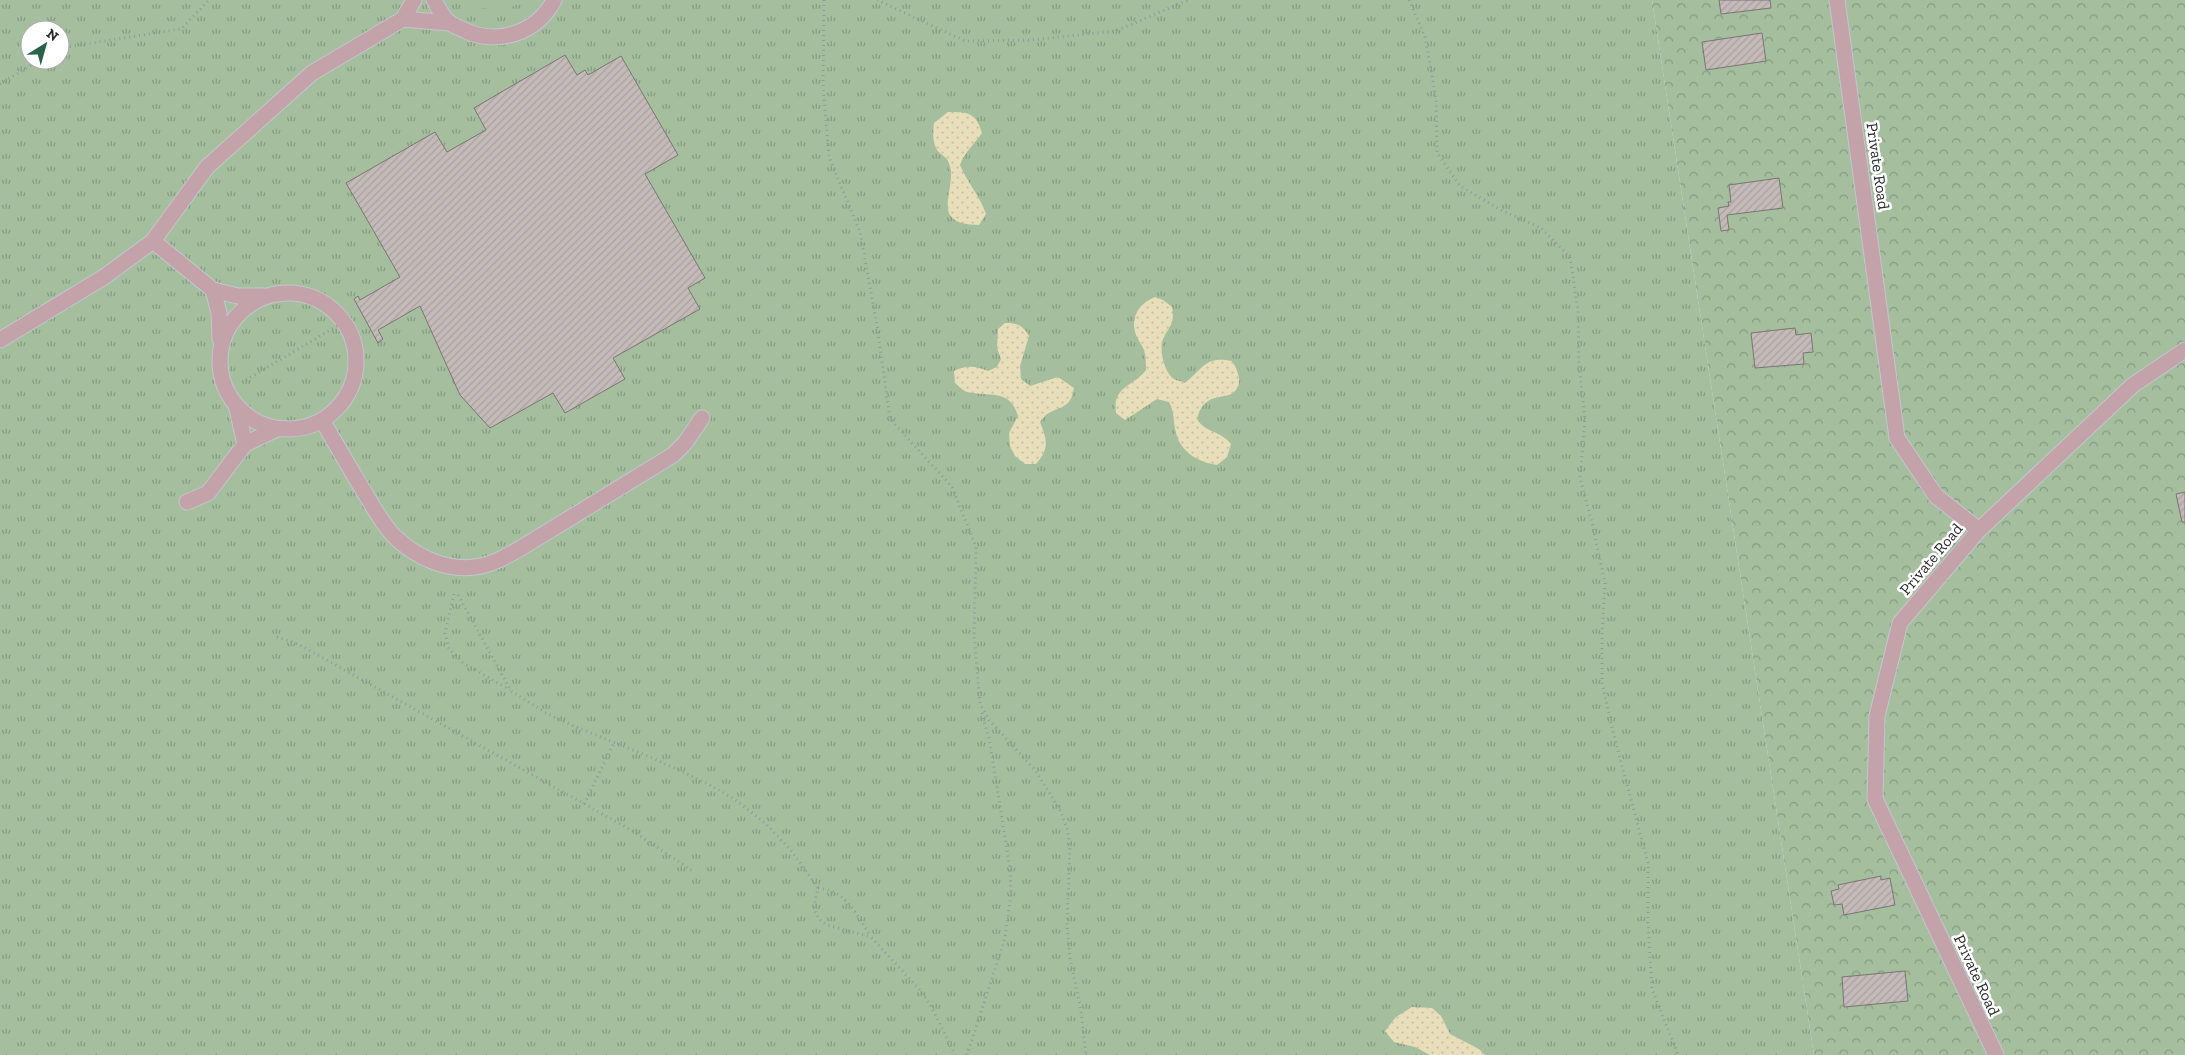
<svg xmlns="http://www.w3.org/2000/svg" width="2185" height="1055" font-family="'Zilla Slab',serif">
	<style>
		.grass { fill: url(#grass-tufts); fill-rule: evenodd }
		.forest { fill: url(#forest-crowns) }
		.sand { fill: url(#sand-dots) }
		.garden { fill: #a5bf9e }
		.building { fill: url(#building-hatch); stroke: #7c7472 }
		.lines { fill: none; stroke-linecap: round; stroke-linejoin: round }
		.lane-casing { stroke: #c1c7cc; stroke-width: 17 }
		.street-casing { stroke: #c1c7cc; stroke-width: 17 }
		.path { stroke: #93989c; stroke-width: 3; stroke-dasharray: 1 4; stroke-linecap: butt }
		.lane { stroke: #c4a2aa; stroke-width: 15 }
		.street { stroke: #c4a2aa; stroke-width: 15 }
		.labels { text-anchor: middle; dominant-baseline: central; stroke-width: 5; stroke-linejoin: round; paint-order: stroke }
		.street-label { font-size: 16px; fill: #292b2d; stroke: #fff }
	</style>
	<defs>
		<pattern id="grass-tufts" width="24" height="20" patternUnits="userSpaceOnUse" patternTransform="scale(1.25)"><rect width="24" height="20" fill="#a5bf9e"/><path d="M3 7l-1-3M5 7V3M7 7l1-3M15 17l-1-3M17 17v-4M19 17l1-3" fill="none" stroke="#869b81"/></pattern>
		<pattern id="forest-crowns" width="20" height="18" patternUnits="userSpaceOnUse" patternTransform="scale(1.25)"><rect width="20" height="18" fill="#a5bf9e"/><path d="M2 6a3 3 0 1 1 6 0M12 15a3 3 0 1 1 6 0" fill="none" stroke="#869b81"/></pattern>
		<pattern id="sand-dots" width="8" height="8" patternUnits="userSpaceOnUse" patternTransform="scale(1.25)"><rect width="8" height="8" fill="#e8deb9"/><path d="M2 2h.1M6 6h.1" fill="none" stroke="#c7bf9f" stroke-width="1.8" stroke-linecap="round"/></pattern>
		<pattern id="building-hatch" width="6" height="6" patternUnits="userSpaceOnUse" patternTransform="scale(1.25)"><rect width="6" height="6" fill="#c4bbb9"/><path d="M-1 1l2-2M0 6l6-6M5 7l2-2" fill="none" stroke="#a8a19f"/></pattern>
	</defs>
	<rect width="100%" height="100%" fill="#e2e9ef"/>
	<path class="grass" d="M0,0H1652L1814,1055H0ZM30,30H60V60H30Z"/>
	<path class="forest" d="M1652,0H2185V1055H1814Z"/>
	<path class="sand" d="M948,112C967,112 976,112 982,133C974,145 965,151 960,165C967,182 980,196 986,214L979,225C924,224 961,187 948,161C946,157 940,154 937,150C932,141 933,132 934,123Z
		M1155,297L1163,300L1172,307C1175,324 1170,325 1163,339C1159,350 1164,372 1174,379C1177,381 1182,381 1185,383C1204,368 1205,356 1232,361C1239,372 1245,388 1229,395C1222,397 1213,397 1207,402C1201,406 1199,412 1197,419C1205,433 1220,430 1231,444L1227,457L1217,465C1199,462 1181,453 1176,433C1173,422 1175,413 1169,402L1157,399L1125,420L1116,413C1112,386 1133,387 1146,370C1146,364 1146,356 1144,350C1142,345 1138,340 1136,335C1130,318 1138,304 1155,297Z
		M1005,323C1017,323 1023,325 1029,336L1020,366L1021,379L1030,386L1058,377L1074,388C1070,415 1052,403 1040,422C1047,440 1050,448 1036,464H1025L1015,456L1010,446L1009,433L1018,416C1010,388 989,397 967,392C963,391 959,386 955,383L954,371C967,365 975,366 988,371L997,367L1001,359L997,348L998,329Z
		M1412,1007L1432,1008L1441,1016L1450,1034L1479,1049L1485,1055H1430L1415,1047L1394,1042L1385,1031L1396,1017Z"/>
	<path class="garden" d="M465,0H526C504,12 486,13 465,0Z"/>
	<path class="building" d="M1719,0H1770L1771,8L1721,14Z
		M1762,33L1766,61L1706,70L1702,42Z
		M565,55L577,75L585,70L588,75L621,56L678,155L645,174L705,278L688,288L700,309L613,358L625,379L565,413L553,393L490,428L460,395L420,306L378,330L383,339L378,343L354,299L358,296L360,300L400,277L346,183L435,132L447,152L486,130L474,108Z
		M1779,178L1783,208L1727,215L1729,230L1721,231L1718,208L1729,206L1728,202H1731L1729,185Z
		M1795,328L1796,335L1811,333L1813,352L1803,353L1804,364L1755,368L1751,333Z
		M2185,492V522H2182L2176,494Z
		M1881,876V880L1890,878L1895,905L1844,915L1842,904L1834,905L1831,891L1839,889L1838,885Z
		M1905,971L1908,1001L1844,1007L1842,977Z"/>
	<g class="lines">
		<g class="lane-casing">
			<path id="lane" d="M434,0C438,7 442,17 449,22C453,26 460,28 466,31C499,45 537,33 554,0
				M403,19L414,0
				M153,241L213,290L219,313L220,339
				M213,290L238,296H264
				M220 361a68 68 0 1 1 136 0a68 68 0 1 1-136 0Z
				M0,340L104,277L153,241L207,167L312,73L403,19L449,23
				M322,420C336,444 349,467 363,490C373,506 382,524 395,537C416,557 446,571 475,567C492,565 507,556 521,548L673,455L685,443L702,418
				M245,444L277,429
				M187,502L208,493L245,444L236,405"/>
		</g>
		<g class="street-casing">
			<path id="street" d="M1837,0L1897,438L1936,496L1979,530
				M1996,1055L1875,799L1877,716L1900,623L1979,530L2133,385L2185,350"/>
		</g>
		<path class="path" d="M824,0L823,85L829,157L860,232L877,325L890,419L952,487L976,547L974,635L980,704L989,720L1035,770L1061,812L1067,829L1070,846L1067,924L1070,958L1081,1011L1086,1055
			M877,0L965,41L1031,40L1116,31L1188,0
			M1409,0L1425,37L1436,98L1437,153L1460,186L1501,210L1541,228L1570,257L1578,310L1579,364L1585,420L1580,478L1593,527L1605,583L1602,635V683L1613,732L1648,863V923L1652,989L1678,1055
			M60,48L181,29L209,0
			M0,84L40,60
			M246,380L342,323
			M454,594L445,633L449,649L463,663L510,690
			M458,595L511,691L546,713L569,724L655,759L708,784L734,799L765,823L790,849L818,888L815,901V911L819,919L827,925L871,937L919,989L930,1004L955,1055
			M277,637L298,644L631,830L694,872
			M584,804L614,743
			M818,888C847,891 855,913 870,935
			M967,1055L1005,938L1011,894L1010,869L990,743L981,710"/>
		<use href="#lane" class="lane"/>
		<use href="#street" class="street"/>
	</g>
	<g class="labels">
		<g class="street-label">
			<text transform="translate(1878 166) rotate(82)">Private Road</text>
			<text transform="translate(1931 559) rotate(-50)">Private Road</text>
			<text transform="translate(1977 975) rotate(65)">Private Road</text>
		</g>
	</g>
	<g transform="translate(45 45) rotate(37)"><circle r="24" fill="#ffffff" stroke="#a9aaab"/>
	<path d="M0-4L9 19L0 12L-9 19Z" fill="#29624a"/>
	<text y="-8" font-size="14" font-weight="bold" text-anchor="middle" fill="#292b2d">N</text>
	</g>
</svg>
